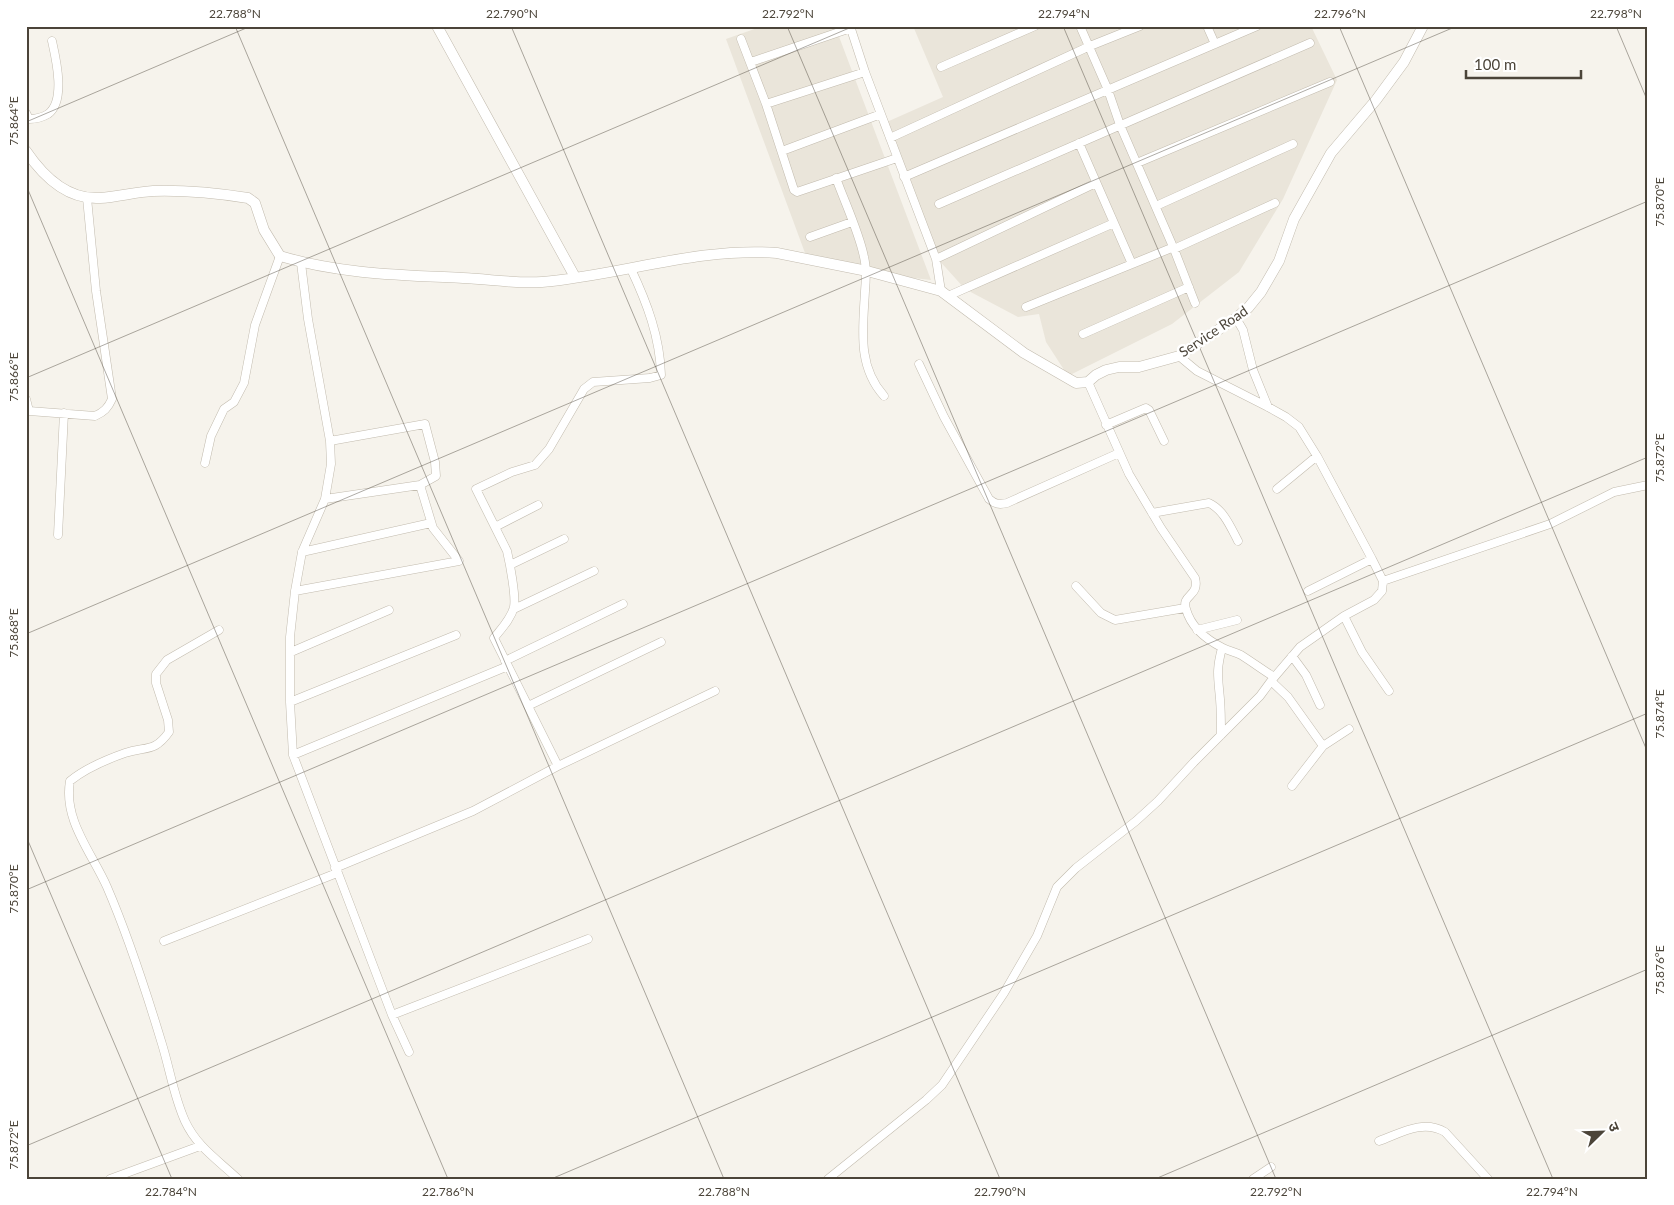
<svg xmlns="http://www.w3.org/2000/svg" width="1674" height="1205" font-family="Lato,'Noto Sans Devanagari',sans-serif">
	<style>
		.residential { fill: #eae5da }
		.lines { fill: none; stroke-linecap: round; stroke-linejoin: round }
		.minor-casing { stroke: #c2bbae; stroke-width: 9 }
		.tertiary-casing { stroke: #c2bbae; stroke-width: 11 }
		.minor { stroke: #fff; stroke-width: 8 }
		.tertiary { stroke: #fff; stroke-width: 10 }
		.ticks { fill: none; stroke: #4b4439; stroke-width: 1; stroke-opacity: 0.45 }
		.labels { text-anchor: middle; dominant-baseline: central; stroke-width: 5; stroke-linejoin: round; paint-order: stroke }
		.street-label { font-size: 14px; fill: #4b4439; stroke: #fff }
		.neatline { fill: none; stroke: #4b4439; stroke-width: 2 }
		.ticks-label { font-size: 12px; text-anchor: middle; fill: #4b4439 }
	</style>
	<rect width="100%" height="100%" fill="#f6f3ec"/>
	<path class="residential" d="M763,26H835L931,280L862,272L805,253L726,39Z
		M913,26H1311L1337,80L1283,199L1239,272L1172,324L1068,376L1046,342L1039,314L1018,317L965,289L937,258L880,125L943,97Z"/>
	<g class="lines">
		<g class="minor-casing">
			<path id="minor" d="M850,26L865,72L936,259L941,291
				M1080,26L1108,90L1120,125L1174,249L1195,303
				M1207,26L1215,44
				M741,39L766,104
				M751,62L851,28
				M941,67L1035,26
				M865,72L766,104L794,190L797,192L897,158
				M26,113L29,119C35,119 43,117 48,114C66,101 56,59 52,41
				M890,138L1090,46L1140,26
				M1079,143L1132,264
				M782,151L881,114
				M1137,163L1330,82
				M904,177L1257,26
				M836,178C845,203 859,232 864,257C867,269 866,280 865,291C863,329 857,366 884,396
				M939,204L1310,43
				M1156,206L1293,144
				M810,237L852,222
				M1174,249L1275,203
				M936,259L1096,183
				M301,263L308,319L330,441L331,464L325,499L302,552L295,591L290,637V702L293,755L392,1015L409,1052
				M948,296L1114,223
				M1026,307L1174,247
				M1236,318L1243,330L1253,370L1268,407
				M1083,334L1189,287
				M919,364L944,417L989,499C995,504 999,505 1007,503L1119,453
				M1088,382L1129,474L1161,528L1195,578C1200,597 1181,594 1186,609C1191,627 1207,640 1223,648C1229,651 1235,652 1241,655C1252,662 1263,670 1274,677
				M26,399L29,411L95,416C104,412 108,408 112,399L96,291L87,198
				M1106,425L1146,408L1149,410L1164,441
				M205,463L211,436L224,409L234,402L244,383L255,325L280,256
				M1277,489L1317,456
				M325,499L420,485L436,476L435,462L425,424L330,441
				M1152,513L1209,503C1224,510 1231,528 1238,541
				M495,527L538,505
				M58,535L64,413
				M302,552L431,523
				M510,565L564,539
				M1383,581L1550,524L1614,492L1648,485
				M1076,586L1101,613L1115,620L1185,608
				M295,591L459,561L433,528L420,485
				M1308,591L1372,559
				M514,609L594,571
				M1344,616L1362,652L1389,691
				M219,630L167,660L156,674V683L168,720L169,732C154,753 146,746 125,753C105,760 86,768 70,781C63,820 92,853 107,887C129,938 146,991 162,1044C170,1070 174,1097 185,1121C197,1147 218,1160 238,1179
				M1197,630L1237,620
				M291,652L389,610
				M1292,656L1306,675L1320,705
				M505,661L623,604
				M1271,681L1288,697L1323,746
				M290,702L456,635
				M528,706L661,642
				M1221,735C1221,723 1221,711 1220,699C1218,676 1216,671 1222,648
				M293,755L508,666
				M558,766L494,638C501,629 511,619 514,607C516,596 510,564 507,551L476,489L512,472L535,465L549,449L584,389L593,382L650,378L661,375C660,337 647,303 631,269
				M1292,786L1323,746L1349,729
				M335,868L473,811L558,766L715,691
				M164,941L337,873
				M392,1015L588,939
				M1379,1141C1401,1133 1423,1119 1445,1132L1488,1179
				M110,1179L200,1146
				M828,1179L926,1100L942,1085L1004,993L1037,936L1057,887L1076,868L1136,821L1158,801L1194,762L1260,696L1271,681L1300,647L1344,616L1374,600L1382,591L1383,581L1372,559L1317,456L1299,427L1286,417L1268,407L1197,371L1179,356
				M1253,1179L1271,1167"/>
		</g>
		<g class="tertiary-casing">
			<path id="tertiary" d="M437,26L575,277
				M26,151C43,176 68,200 100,198C118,197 135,192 153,191C185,190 216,193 248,198L255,203L264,230L280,256C339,274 401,275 463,278C489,279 515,284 542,282C621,275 698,247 777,253L867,271L941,291L1024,353L1076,383L1088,382L1096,375L1106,370L1119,367H1139L1179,356L1236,318L1248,308L1261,292L1279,261L1294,219L1331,153L1376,100L1404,62L1423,26"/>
		</g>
		<use href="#minor" class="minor"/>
		<use href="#tertiary" class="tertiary"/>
	</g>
	<path class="ticks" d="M235,26L724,1179M511,26L1000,1179M787,26L1276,1179M1063,26L1553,1179M1339,26L1648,753M1616,26L1648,102M26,122L251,26M26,185L448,1179M26,378L854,26M26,634L1457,26M26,836L172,1179M26,890L1648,201M26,1146L1648,457M551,1179L1648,713M1155,1179L1648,969"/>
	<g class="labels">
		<g class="street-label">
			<text transform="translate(1213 331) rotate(-34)">Service Road</text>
		</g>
	</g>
	<rect width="1674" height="1205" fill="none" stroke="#ffffff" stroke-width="55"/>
	<g transform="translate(1602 1132) rotate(67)" stroke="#ffffff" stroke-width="4" paint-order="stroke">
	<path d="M0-4L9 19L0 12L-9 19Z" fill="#4b4439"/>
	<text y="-8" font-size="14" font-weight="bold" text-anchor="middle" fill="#4b4439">उ</text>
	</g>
	<path d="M1466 70v8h115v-8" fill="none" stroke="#4b4439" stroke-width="2.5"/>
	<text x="1474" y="70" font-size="15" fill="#4b4439" stroke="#ffffff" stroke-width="4" paint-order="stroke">100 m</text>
	<rect x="28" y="28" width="1618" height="1150" class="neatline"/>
	<g class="ticks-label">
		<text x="235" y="18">22.788°N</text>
		<text x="512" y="18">22.790°N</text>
		<text x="788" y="18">22.792°N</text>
		<text x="1064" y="18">22.794°N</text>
		<text x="1340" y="18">22.796°N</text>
		<text x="1616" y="18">22.798°N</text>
		<text transform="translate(14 121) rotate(-90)" y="4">75.864°E</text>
		<text transform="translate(1660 202) rotate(-90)" y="4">75.870°E</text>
		<text transform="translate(14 377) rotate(-90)" y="4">75.866°E</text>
		<text transform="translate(1660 458) rotate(-90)" y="4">75.872°E</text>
		<text transform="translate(14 633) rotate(-90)" y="4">75.868°E</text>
		<text transform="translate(1660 714) rotate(-90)" y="4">75.874°E</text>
		<text transform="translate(14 889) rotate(-90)" y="4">75.870°E</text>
		<text transform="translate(1660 970) rotate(-90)" y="4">75.876°E</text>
		<text transform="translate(14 1145) rotate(-90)" y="4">75.872°E</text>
		<text x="171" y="1196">22.784°N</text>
		<text x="448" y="1196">22.786°N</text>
		<text x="724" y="1196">22.788°N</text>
		<text x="1000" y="1196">22.790°N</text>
		<text x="1276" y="1196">22.792°N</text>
		<text x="1552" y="1196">22.794°N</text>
	</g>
</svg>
